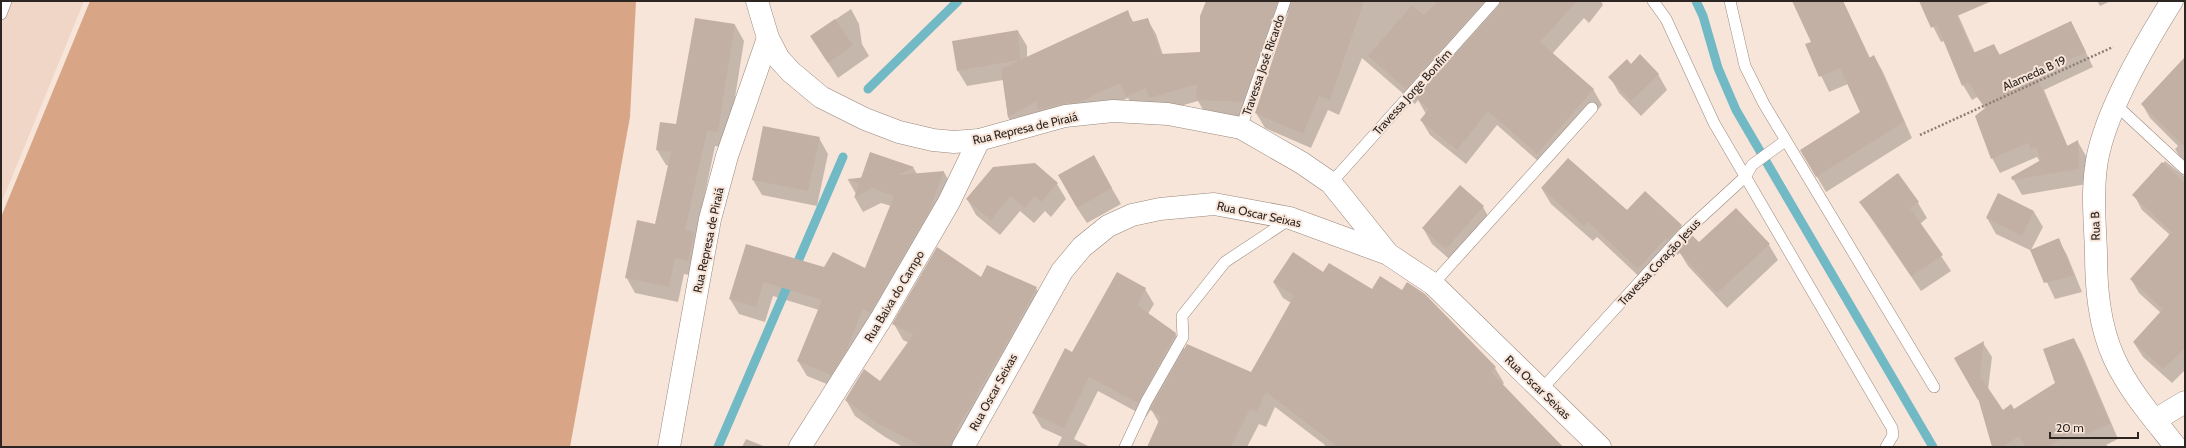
<svg xmlns="http://www.w3.org/2000/svg" width="2186" height="448" font-family="Cabin,sans-serif">
	<style>
		.built { fill: #f0d6c6 }
		.forest { fill: #d8a687 }
		.shadow { fill: #0003 }
		.lines { fill: none; stroke-linecap: round; stroke-linejoin: round }
		.stream { stroke: #72b9c6; stroke-width: 9 }
		.building { fill: #c3b0a5 }
		.lane-casing { stroke: #98877c; stroke-width: 12 }
		.street-casing { stroke: #98877c; stroke-width: 23 }
		.secondary-casing { stroke: #98877c; stroke-width: 23 }
		.path { stroke: #8b7e76; stroke-width: 2.5; stroke-dasharray: 2 2; stroke-linecap: butt }
		.lane { stroke: #fff; stroke-width: 11 }
		.street { stroke: #fff; stroke-width: 22 }
		.secondary { stroke: #fff; stroke-width: 22 }
		.labels { text-anchor: middle; dominant-baseline: central; stroke-width: 4; stroke-linejoin: round; paint-order: stroke }
		.street-label { font-size: 12px; fill: #2c2521; stroke: #f8e5d9 }
	</style>
	<rect width="100%" height="100%" fill="#f8e5d9"/>
	<path class="built" d="M1,1H84L1,204Z"/>
	<path class="forest" d="M90,1H636L630,117L570,447H1V217Z"/>
	<path class="shadow" d="M1207,1H1601L1603,5L1589,23L1584,18L1552,54L1593,89L1602,105L1546,168L1497,125L1466,164L1430,135L1421,120L1426,114L1418,100L1415,104L1362,58L1339,115L1328,110L1311,148L1265,128L1256,113L1290,10L1287,14L1251,117L1206,115L1198,101L1159,112L1136,111L1128,98L1088,117L1017,132L1008,117L1003,80L967,86L958,71L1018,31L1027,46V58L1127,11L1134,23L1147,19L1156,34L1163,55L1201,53Z
		M1793,1H1843L1870,58L1874,56L1883,72L1912,138L1826,192L1801,150L1862,113L1848,84L1829,92L1806,45L1812,42Z
		M1920,1H1970L1955,8L1975,53L1994,45L2000,55L2071,22L2093,67L2044,90L2068,147L2078,142L2086,156L2087,184L2022,195L2013,179L2040,162L2037,157L2000,173L1992,158L1986,109L1977,97L1972,100L1963,85L1944,41L1941,42Z
		M2097,1H2111L2100,6Z
		M851,9L859,24L862,44L869,56L838,78L811,36Z
		M735,25L744,41L727,148L715,146L696,236L702,248L696,276L684,274L678,302L635,293L626,277L656,225L669,166L666,165L657,150L677,125Z
		M2185,57V165L2175,149L2178,146L2150,118L2142,104Z
		M1658,74L1667,90L1641,116L1619,93L1610,77Z
		M819,138L828,154L817,206L762,195L753,180Z
		M1093,156L1121,204L1087,223L1077,208Z
		M2165,161L2185,177V370L2172,383L2143,357L2134,343L2161,313L2139,293L2131,279L2167,239L2169,234L2142,210L2134,195Z
		M913,167L917,174L944,172L952,187L839,389L807,376L798,361L819,310L773,296L765,322L739,314L730,299L747,245L825,269L866,270L891,206L881,203L863,212L855,198L856,194L848,180Z
		M1057,184L1066,199L1051,217L1045,211L1034,223L1020,211L1000,235L976,215L967,199Z
		M1460,186L1483,207L1492,223L1455,264L1432,244L1423,228Z
		M1542,189L1627,212L1645,192L1681,226L1689,240L1699,243L1769,245L1778,260L1727,308L1688,266L1680,253L1677,255L1676,253L1647,284L1597,237L1593,241L1551,204Z
		M1860,202L1918,203L1927,218L1920,224L1951,271L1921,291Z
		M2034,212L2043,227L2031,250L2058,239L2067,255L2082,292L2055,299L2032,251L1996,234L1987,218Z
		M1293,253L1324,273L1495,368L1504,383L1502,385L1563,447H1324L1325,445L1275,407L1266,427L1259,424L1247,447H1148L1159,423L1151,409L1146,417L1098,391L1074,439L1090,447H1057L1062,437L1042,428L1033,413L1073,353L1145,289L1154,304L1148,314L1175,333L1185,350L1252,373L1291,303L1283,298L1274,283Z
		M981,278L1036,288L1045,304L966,447H903L885,437L855,416L846,400L880,382L909,343L903,340L894,324Z
		M2074,339L2082,354L2118,439L2106,445L2109,447H1993L1980,402L1955,359L1983,343L1992,357L1988,390L2003,411H2014L2057,384Z
		M746,439L766,447H742Z"/>
	<g class="lines">
		<path class="stream" d="M1696,1L1703,16L1718,68L1736,110L1933,447
			M868,89L958,1
			M718,447L843,157"/>
	</g>
	<path class="building" d="M1206,1H1278L1243,102L1196,100L1197,84L1149,98L1146,88L1126,97L1120,83L1079,102L1062,104L1038,110L1037,101L1008,117L1001,69L1020,60L957,71L952,41L1018,30L1020,60L1128,10L1132,22L1148,18L1161,54L1200,52V16Z
		M1292,1H1364L1330,100L1319,96L1303,134L1255,113Z
		M1438,1H1485L1406,89L1368,56L1412,5L1424,15Z
		M1501,1H1577L1540,42L1594,89L1537,154L1488,111L1457,150L1420,120L1429,109L1416,98L1499,6Z
		M1792,1H1843L1869,58L1874,55L1904,122L1816,177L1800,150L1860,112L1840,68L1819,77L1805,44L1811,42Z
		M1919,1H1992L1957,16L1973,53L1994,44L1999,55L2071,21L2086,52L2036,75L2067,146L2078,140L2079,169L2012,180L2011,177L2041,160L2036,147L2031,150L2028,143L1991,159L1975,116L1985,108L1968,82L1962,86L1937,25L1931,28Z
		M695,18L735,24L718,132L707,131L685,230L694,232L688,261L675,258L669,287L625,278L637,220L655,224L671,152L656,150L660,122L676,124Z
		M835,19L853,45L828,63L810,36Z
		M1640,54L1659,74L1631,101L1608,77L1627,59L1631,64Z
		M2185,57V147L2141,104Z
		M763,126L820,137L808,191L752,180Z
		M870,152L914,167L898,175L944,171L929,212L870,313L863,309L846,351L831,375L797,361L822,300L764,282L756,307L729,299L746,244L824,267L833,252L865,268L894,196L872,188L854,198L859,184L847,179L861,178Z
		M1094,155L1112,188L1077,208L1058,175Z
		M1568,158L1627,210L1645,191L1682,225L1668,240L1666,238L1638,269L1588,222L1584,226L1541,188Z
		M2162,162L2185,183V348L2163,369L2133,342L2163,309L2130,279L2172,232L2132,195Z
		M1035,163L1058,183L1041,202L1035,196L1025,208L1011,196L991,220L966,199L993,167Z
		M1898,173L1919,202L1910,208L1943,255L1911,276L1881,230L1859,202Z
		M1460,185L1484,206L1446,249L1422,228Z
		M1998,193L2034,211L2022,236L1986,218Z
		M1736,208L1770,244L1717,293L1678,251L1692,235L1699,242Z
		M2059,238L2074,276L2044,283L2030,250Z
		M937,247L981,277L987,265L1037,287L1005,346L976,395V398L956,429L958,430L950,447H923L875,422L845,400L864,369L880,381L913,335L892,324Z
		M1293,252L1323,272L1329,263L1372,289L1380,276L1402,290L1407,282L1425,294L1496,367L1491,372L1563,447H1338L1266,392L1257,412L1250,409L1231,447H1147L1161,416L1150,410L1187,344L1251,372L1294,296L1273,282Z
		M1117,272L1146,288L1137,305L1176,333L1138,403L1089,377L1064,428L1032,413L1065,348L1072,352Z
		M2074,338L2110,424L2087,434L2083,424L2048,447H2025L2019,436L2003,447H1992L1978,398V400L1954,358L1984,341L1980,376L2003,410L2011,404L2014,409L2055,383L2043,349Z"/>
	<g class="lines">
		<g class="lane-casing">
			<path id="lane" d="M1653,1L1666,19L1714,123L1892,428L1893,435L1886,447
				M1730,1L1745,66L1764,104L1934,387
				M1,14L6,1
				M2116,105L2185,169
				M1241,128L1285,1
				M1331,183L1494,1
				M1433,284L1592,108
				M1541,390L1684,233L1746,176L1752,165L1785,141
				M1125,447L1146,402L1183,337L1182,316L1225,262L1290,219"/>
		</g>
		<g class="street-casing">
			<path id="street" d="M2155,420L2185,402
				M669,447L710,219L727,156L768,38
				M800,447L881,319L949,202L979,140"/>
		</g>
		<g class="secondary-casing">
			<path id="secondary" d="M757,1L768,38L779,59L791,72L821,97L865,119L899,132L933,140L954,142L979,140L1065,116L1113,111L1168,114L1241,128L1302,163L1331,183L1388,254
				M2172,1C2145,44 2102,117 2096,167C2092,195 2095,224 2096,252C2096,288 2099,325 2114,358C2129,391 2154,419 2176,447
				M963,447L1062,271L1082,247L1108,226L1132,215L1160,209L1214,204L1290,218L1388,254L1433,284L1600,447"/>
		</g>
		<path class="path" d="M1920,135L2113,47"/>
		<use href="#lane" class="lane"/>
		<use href="#street" class="street"/>
		<use href="#secondary" class="secondary"/>
	</g>
	<g class="labels">
		<g class="street-label">
			<text transform="translate(1263 65) rotate(-71)">Travessa José Ricardo</text>
			<text transform="translate(2034 73) rotate(-24)">Alameda B 19</text>
			<text transform="translate(1412 92) rotate(-48)">Travessa Jorge Bonfim</text>
			<text transform="translate(1025 128) rotate(-13)">Rua Represa de Piraiá</text>
			<text transform="translate(1259 214) rotate(12)">Rua Oscar Seixas</text>
			<text transform="translate(2095 226) rotate(-91)">Rua B</text>
			<text transform="translate(708 240) rotate(-78)">Rua Represa de Piraiá</text>
			<text transform="translate(1659 262) rotate(-47)">Travessa Coração Jesus</text>
			<text transform="translate(894 296) rotate(-59)">Rua Baixa do Campo</text>
			<text transform="translate(1538 387) rotate(44)">Rua Oscar Seixas</text>
			<text transform="translate(993 392) rotate(-61)">Rua Oscar Seixas</text>
		</g>
	</g>
	<rect width="2186" height="448" fill="none" stroke="#2c2521" stroke-width="4"/>
	<path d="M2050 432v6h88v-6" fill="none" stroke="#2c2521" stroke-width="2"/>
	<text x="2056" y="432" font-size="12" fill="#2c2521" stroke="#f8e5d9" stroke-width="3" paint-order="stroke">20 m</text>
</svg>
